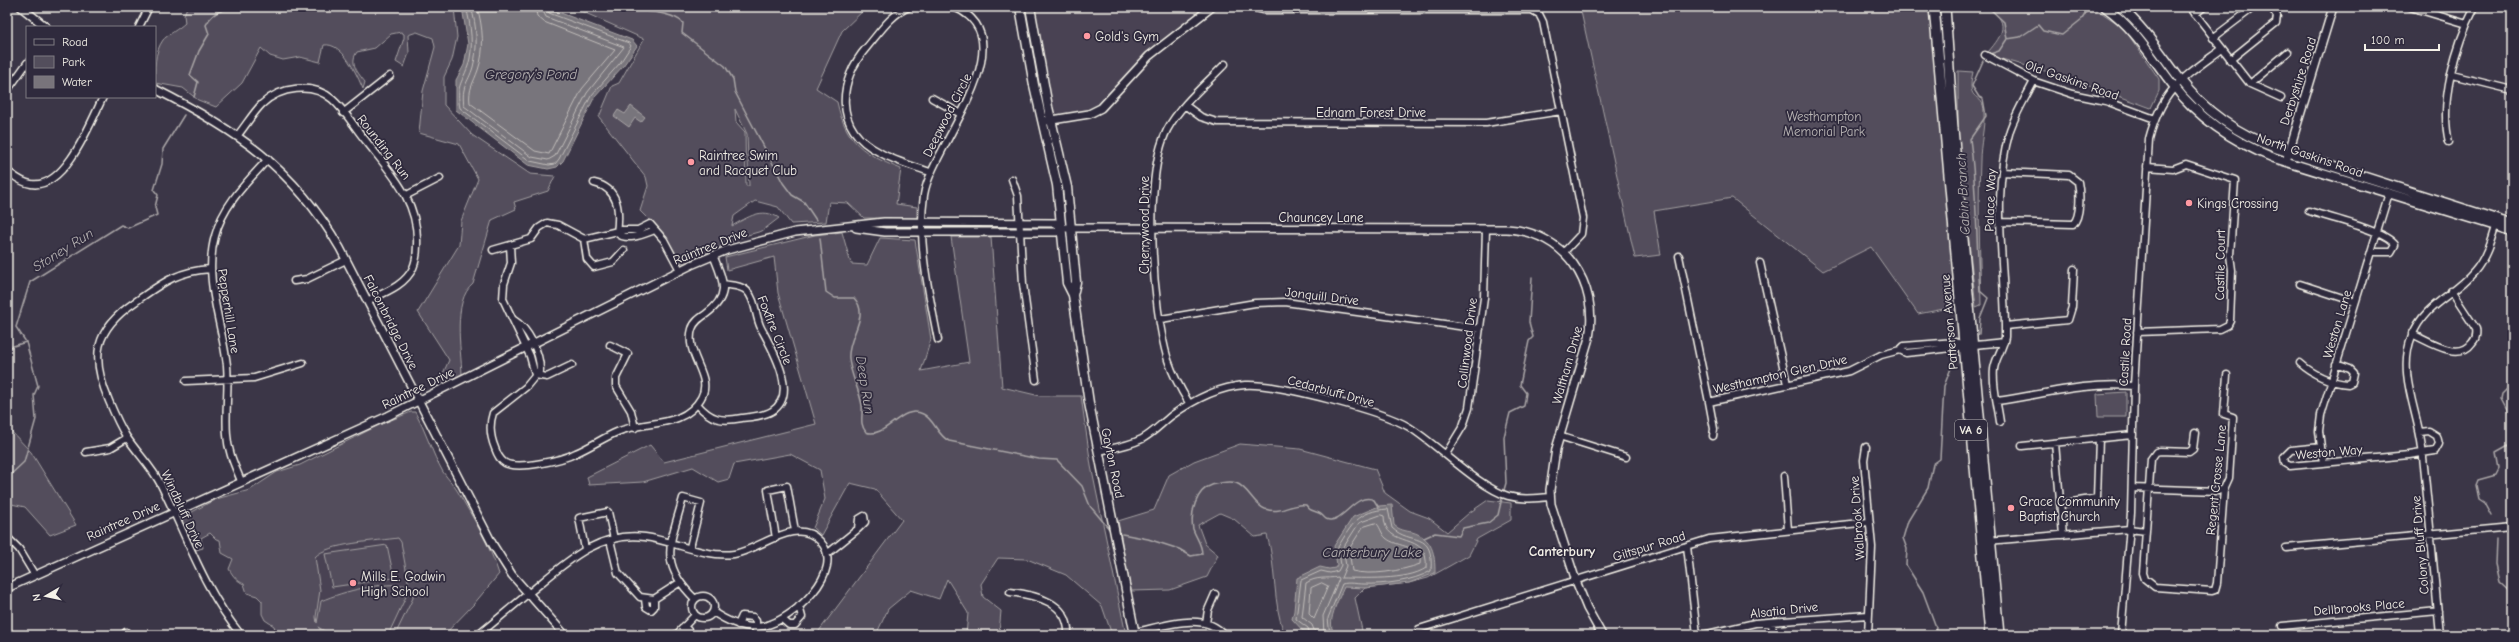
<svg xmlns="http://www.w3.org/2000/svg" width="2519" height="642" font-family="'Comic Neue',sans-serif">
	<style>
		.built { fill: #484352 }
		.green { fill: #534e5c; stroke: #a4a0a2; fill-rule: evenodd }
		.water { fill: #78747b; stroke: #aaa6a7 }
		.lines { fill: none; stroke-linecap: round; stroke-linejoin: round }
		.shore { stroke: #c2bfbc; stroke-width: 1 }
		.stream { stroke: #aaa6a7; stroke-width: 1.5 }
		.minor-casing { stroke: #f4f1e8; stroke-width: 9 }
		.tertiary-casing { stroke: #f4f1e8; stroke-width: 10 }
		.secondary-casing { stroke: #f4f1e8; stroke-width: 11 }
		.primary-casing { stroke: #f4f1e8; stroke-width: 12 }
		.minor { stroke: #2f2a3d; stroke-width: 6 }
		.tertiary { stroke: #2f2a3d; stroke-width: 7 }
		.secondary { stroke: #2f2a3d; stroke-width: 8 }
		.primary { stroke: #2f2a3d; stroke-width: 9 }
		.poi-dot { fill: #ff9aa2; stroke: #2f2a3d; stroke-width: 1.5 }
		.labels { text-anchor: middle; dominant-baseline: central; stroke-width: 3.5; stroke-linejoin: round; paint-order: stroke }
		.shield { fill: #2f2a3d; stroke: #b9b5b5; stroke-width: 1 }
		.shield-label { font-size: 12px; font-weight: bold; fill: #f4f1e8 }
		.poi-label { font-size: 13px; fill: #f4f1e8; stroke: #2f2a3d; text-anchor: start }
		.street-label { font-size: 13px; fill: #f4f1e8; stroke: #2f2a3d }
		.park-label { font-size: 13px; fill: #bcb8b7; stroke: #2f2a3d }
		.water-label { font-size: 14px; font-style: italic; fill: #b6b2b2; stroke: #2f2a3d }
		.neighbourhood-label { font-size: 14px; font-weight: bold; fill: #f4f1e8; stroke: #2f2a3d }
	</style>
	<rect width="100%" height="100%" fill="#3b3647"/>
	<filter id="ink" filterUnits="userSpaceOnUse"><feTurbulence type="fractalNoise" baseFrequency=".025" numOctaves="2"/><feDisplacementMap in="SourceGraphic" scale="8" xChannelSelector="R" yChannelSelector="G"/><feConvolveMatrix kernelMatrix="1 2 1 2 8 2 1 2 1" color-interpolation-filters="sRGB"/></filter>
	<g filter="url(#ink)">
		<path class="built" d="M1033,7H1206L1140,61L1108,97L1096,106L1080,112L1053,114Z
			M417,521L420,635H295L282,537Z"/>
		<path class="green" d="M187,7H454L457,37L452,60L444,77V105L472,135L530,174L555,176L548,191L514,202L516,209L492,220L473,284C452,301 461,349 462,374L437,387L449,360L418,312L459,245L461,221L478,179L459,144L419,133L423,91L435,47L433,38L417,32L408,35L409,53L404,67L396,62L404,38V34L401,32L391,34L375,48L357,52C349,63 358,73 365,82L363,89C357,75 343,42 324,45L320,62L300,57L283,60L270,56L261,48L242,83L216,107L198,100L183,88L155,83C155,68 154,53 163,40C166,36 180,28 185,23L184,15Z
			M572,7H867L842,31L816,88L837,102C846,143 864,154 901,169L896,204L917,207V219L864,218L848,203L829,202L826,222L791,224L778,207L755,201L734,216L732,226C748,217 762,207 779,218L762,231L744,236L685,263L679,262L660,231L640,211L648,186L646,177L599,117L612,86L619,83L644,39ZM735,109L747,134L749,186H746L745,132L736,122Z
			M1580,7H1931L1952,239L1954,307L1918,314L1871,247L1823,271L1732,198L1654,211L1661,255L1635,258Z
			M1986,7H2093L2123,27L2159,79V91L2151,108L2070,78L1998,58L1988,52C2003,35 2011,21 1986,7Z
			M1958,71L1973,72C1965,105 1984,91 1984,112C1985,128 1980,144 1980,161C1978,209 1980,257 1981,305L1976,307L1958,139Z
			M842,232L851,264L867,265L880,238L915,240L931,339L921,371L969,362L951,237H991L1002,387L1040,396H1081L1091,466L1126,635H1112L1102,606L1066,575L1027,559L998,558L981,584L983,597L1001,611L999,633L1020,635H966L968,613L947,579L939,599L911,590L888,609L876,635H816L902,520L875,489L850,483L821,535L813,528L825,499L820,470L790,454L734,464L729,479L718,482L693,467L643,482L589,485L587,477L650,445L664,462L816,424L778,293L774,257L727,270L725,257L815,235Z
			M2126,392V417H2098L2097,394Z
			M411,412H415C426,431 432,454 443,472C448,479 454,485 458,492C473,518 490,545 499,574L473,605L444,635H395L413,598V592L410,588L388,635H331L318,627L325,635H277L274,626L265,620L262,614V601L257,596L247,593L244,584C237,581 233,576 229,569L233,559L222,553L220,540L216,539L210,533L201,538L203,548L196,550L182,524L183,517L216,499L250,490L277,472L300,465L379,425ZM398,538L401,542L409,586C383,581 344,591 321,601L317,623L316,617L320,590L315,557C327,543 379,541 398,538Z
			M7,427L31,452L76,525L50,535L25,507L7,503Z
			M1240,444L1300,449L1375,469L1385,493L1410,511L1429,518L1447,532L1469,513L1488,500L1511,503V520L1477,539L1469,555L1428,578L1409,583L1365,588L1355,598L1363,635H1285C1272,604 1277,568 1267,535L1255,537L1234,519L1220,513L1198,525L1205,544L1218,555L1207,577L1170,590L1131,591L1118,521L1154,510L1169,475L1194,461Z
			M387,545L394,578L332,587L325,554Z"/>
		<path class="water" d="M462,7H545L632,40L637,46L623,66L594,98L563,161L557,167L548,169L528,165L456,110V80L464,65L468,44Z
			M631,106L645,117L641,122L635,118L629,127L614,116L618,110L625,114Z
			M1392,505L1394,525C1399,530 1406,531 1412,532C1433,538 1435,554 1435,573L1409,583L1365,588L1344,587C1339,599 1324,625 1336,635H1307L1292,619L1294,611L1297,578L1320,567L1329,569L1335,568L1337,565L1334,546L1353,517L1379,506Z"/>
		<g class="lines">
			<path class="shore" d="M466,7C471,25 474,48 468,66C461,85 456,86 460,108L530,161L549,165L555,164L559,159L591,96L620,63L631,46L629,43L549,13L546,7
				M471,7C477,26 478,48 473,67C468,84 461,85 464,106L532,157L548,160L555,156L587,93L624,47L546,17L541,7
				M477,7C483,26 485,51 478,70C474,82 468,89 470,103L535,151L549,154L582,89L615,50L544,22L537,16L535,7
				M1381,515L1384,516C1384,551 1430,529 1426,568C1407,581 1362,578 1341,578L1346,566L1343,548L1359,523Z
				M1376,523C1380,525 1381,534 1386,538C1397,548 1423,544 1420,564C1401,571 1371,576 1352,571L1349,549L1363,527Z
				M1322,583L1328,586L1314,619L1309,614L1311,588Z
				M1310,635L1308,628L1296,619L1301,580L1321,571L1330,573L1338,571L1341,565L1338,547C1352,524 1358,511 1388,509L1392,528C1411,546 1434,529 1431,571C1413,581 1384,585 1363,584C1356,584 1349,582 1342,584L1328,618L1330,635
				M1316,635L1312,625L1302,617L1306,583C1317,576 1326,579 1338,577L1339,579L1323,616L1324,635"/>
			<path class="stream" d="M617,7C635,12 672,10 683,23L682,33L725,66L733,79L735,92L783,183L792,195L804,202L816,220
				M1988,7L2004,22L2007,39L1999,51L1990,54
				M2007,39L2020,37L2038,25L2043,31L2062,35L2082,19L2089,8
				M194,97L198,82L190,75L199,51L209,34L206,25C215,5 234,9 253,10V7
				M820,238L826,292L835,298H854C871,316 847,337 849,358C850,375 860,390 862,406C863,417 859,423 866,432C885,440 902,403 923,414C934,419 937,435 949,441L1039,459L1057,460L1082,486L1090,506L1110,530
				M1979,334L1980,318L1988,298L1980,291C1976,239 1977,189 1970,139L1986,116L1983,99L1979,97L1972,86L1983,61
				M7,348L26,342
				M2512,412V426
				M2510,415L2501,398L2502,393L2509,386V379L2512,378
				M7,478L24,462L36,419L34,395L38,386L26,342L16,327L30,282L121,225L128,228L157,215L155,207L158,195L154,190L162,164L163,149L184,115
				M1504,490L1506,483L1504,437L1510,413L1524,406L1526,393L1520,385L1529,341L1533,337L1529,322L1532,277
				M2492,516L2485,503L2479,499L2476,485L2478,480L2496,475L2499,469L2496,452L2512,443
				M1122,534L1148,539L1179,549L1191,556L1202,554C1202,544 1196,538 1193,529C1190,513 1196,490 1212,485C1219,483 1229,480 1236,483C1249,488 1253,504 1265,509C1283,515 1292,502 1306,505C1310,511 1312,510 1319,513C1322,514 1323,517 1326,519C1342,526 1355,491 1374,500L1379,508
				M1424,538L1435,533L1459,536L1463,528L1488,523L1498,515L1502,498
				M2496,540L2495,564L2499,582L2512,594
				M1935,635L1936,627L1923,592L1906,565L1907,549L1903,538L1908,521L1928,488L1933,464L1940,459L1944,386L1955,358"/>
			<g class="minor-casing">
				<path id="minor" d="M909,7C891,14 879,33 867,47C838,80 833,129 879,152C894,161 913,166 930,172
					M1251,7L1263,10H1532L1539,14L1543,22L1583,218L1581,234L1564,252
					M2190,7L2250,84L2281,98
					M2410,7L2467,24
					M2195,14L2204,7
					M139,27L149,7
					M2213,38L2254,7
					M1985,55L2036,82L2072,94L2106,101L2155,119
					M2230,60L2276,23L2277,16L2271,7
					M2452,75L2512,90
					M2250,84L2288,52
					M7,91L27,63
					M932,98L961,114
					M1186,106L1201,117L1217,122L1486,123L1561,111
					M343,113L390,76
					M238,135C246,125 253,113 262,104C280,87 312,82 332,99C345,110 355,128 366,141C391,173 419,201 417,245C417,253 416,261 413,268C405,286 383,293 367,301
					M2449,142C2439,101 2456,44 2475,7
					M7,171C14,176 22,183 31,184C65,190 91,122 103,97
					M1012,179L1018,196L1023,284L1036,380
					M594,183C619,188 620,211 617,233
					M407,195L440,178
					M2309,211C2327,217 2387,231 2395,245L2391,252H2371
					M2000,222L2073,224C2081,217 2080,192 2078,182L2069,175L2002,172
					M617,233C627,242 644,234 655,230
					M584,239L587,259L594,267L613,262L624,250
					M510,245L511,263L504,284L503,299L530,356L535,375
					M493,250L531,239L539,228L547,223L558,225L584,239L622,230H638L650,224L664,240L680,270
					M1679,256L1709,402L1714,429L1713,436
					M1760,263L1787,384
					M211,269C177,271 162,283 135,302C94,330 90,357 109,401C114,413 119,425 126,436C137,453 152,467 161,485C187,537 204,590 241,635
					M294,281L307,279L346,260
					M2300,284L2355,302
					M1161,319L1255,303L1285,302L1480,329
					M514,320C529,329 540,353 540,370L526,387L493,413C489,425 490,436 495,448C497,454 500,460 505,463C519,470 563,460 576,453C590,447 603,438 617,432C644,420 684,429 701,398C714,376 684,355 692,329C694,322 700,318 706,314C732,295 723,280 713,255
					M2005,326L2068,320L2072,307L2074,269
					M2137,332L2220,329L2228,325L2230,321L2232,270L2230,255L2235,180L2186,164L2173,169L2147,167
					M2412,334C2428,341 2459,362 2472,343C2476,339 2477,334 2476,329L2451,291
					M938,340C929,292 917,244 924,195C931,147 1030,39 954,7
					M610,345L628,354L616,378V386L631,411L635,428
					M1900,350L1906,353C1939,350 1971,345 2004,342
					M2300,363C2312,374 2331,383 2348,384L2352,382L2354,373L2350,369L2336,364
					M535,375L547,377L572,365
					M186,381L254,378L303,363
					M1997,401C2046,394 2084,382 2134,386
					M1709,402L1849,371L1881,355L1900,350L1904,346L1955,342L1964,345
					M1189,403C1181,390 1173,375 1168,360C1152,308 1143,177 1167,130C1180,105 1206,84 1225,64
					M697,404C711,420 721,422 742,418C752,417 764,416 772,411C800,394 771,347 761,328C755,316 756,300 747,291C741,285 731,286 723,284
					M2000,422C1998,406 1992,386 1994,369C1995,359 2003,349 2005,337C2006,268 1990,198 2010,130C2016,113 2026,97 2034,81
					M2195,433L2193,449L2189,452L2160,451L2156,452L2151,459L2143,573L2145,579L2155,587L2212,591L2215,590L2217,583L2224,489L2229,478L2233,417L2224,414L2227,375
					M1559,436L1626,457
					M2055,443L2063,535
					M2022,446L2133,435
					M1866,447L1864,460L1872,547L1868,635
					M2321,447L2291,450L2284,457L2285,463L2290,466L2409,455L2435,451L2439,444L2437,436L2429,431L2420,432
					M1099,451C1113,448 1128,446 1142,439C1153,433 1161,424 1171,416C1193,400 1217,387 1245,385C1276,383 1382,411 1409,427C1438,445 1478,487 1508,496C1522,500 1536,498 1550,497
					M86,452L110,448L127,438
					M1446,454L1463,426L1469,408L1484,298L1486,229
					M2323,463L2319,431L2321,415L2389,193
					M1784,476L1788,530
					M241,481C235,466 228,452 227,435C225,412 229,388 227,365C222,323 203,278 215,236C223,205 247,182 268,159
					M2132,488L2218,491L2224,489
					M2060,504L2097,498L2099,438
					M7,537L19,549L34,574
					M776,538L768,490L787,486L795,531
					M610,540L618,573L640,597L654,599L679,583
					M1987,541L2130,529L2146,531
					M1687,546L1697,635
					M690,547L701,503L683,498C671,543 657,562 695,599
					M2286,548L2512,527
					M585,549L579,518L608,512L614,539
					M827,554L858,529L859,519L864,516L865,522L858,529
					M1010,592C1035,595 1070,602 1068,635
					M692 607a11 11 0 1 1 22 0a11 11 0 1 1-22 0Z
					M645,599L646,607L651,610L654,607V599
					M782,619L789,625H795L802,617L799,606
					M1772,622L1773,635
					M1206,623L1208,610L1215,594
					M738,625L742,616L753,617L756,621V635
					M684,626L692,635
					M2282,626L2438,611
					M1419,629L1709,539L1869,522
					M1135,632C1161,627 1205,610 1224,635
					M123,635L126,632
					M478,635C497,620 515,604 534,589C566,562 599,531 645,537C674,541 705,558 734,554C760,550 796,515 820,541C848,571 791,621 764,626C745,630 728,622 713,612
					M676,635L695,615
					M1703,635L1755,623L1868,615
					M2121,635L2131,513L2134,386L2149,139C2162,89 2183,78 2222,49
					M2440,635C2434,573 2429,510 2422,448C2418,411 2397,373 2412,336C2425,303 2453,297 2474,272C2486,258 2491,241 2496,223"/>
			</g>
			<g class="tertiary-casing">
				<path id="tertiary" d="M21,7L46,27
					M155,89C236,130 293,167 340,248L493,545L512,575L565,635
					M1046,121L1089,114L1101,108L1149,56L1212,7
					M2287,158L2333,7
					M856,228L885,232H1056L1062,228
					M1066,228L1507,229C1565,232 1599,283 1589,338L1556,449L1550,490L1551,504L1576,581L1587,608L1602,635
					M7,588L388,416L691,265L727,250L795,232L884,222L1056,223L1062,228"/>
			</g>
			<g class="secondary-casing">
				<path id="secondary" d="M1020,7L1034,85L1057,185L1067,283L1073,295L1089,403L1135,635
					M1030,7L1048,107L1067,187L1076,282L1073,295
					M2105,7C2135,28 2151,57 2173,85C2200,120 2234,142 2274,158L2512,231
					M2120,7C2145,28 2161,54 2180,79C2205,112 2240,135 2278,149L2512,224"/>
			</g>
			<g class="primary-casing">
				<path id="primary" d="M1934,7L1990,635
					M1945,7L1953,129L1999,635"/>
			</g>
			<use href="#minor" class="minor"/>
			<use href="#tertiary" class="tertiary"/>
			<use href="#secondary" class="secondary"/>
			<use href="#primary" class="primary"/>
		</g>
	</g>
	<g class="poi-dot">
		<circle cx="1087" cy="36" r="4"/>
		<circle cx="691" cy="162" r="4"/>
		<circle cx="2189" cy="203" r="4"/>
		<circle cx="2011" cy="508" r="4"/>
		<circle cx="353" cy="583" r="4"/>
	</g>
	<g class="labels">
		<rect class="shield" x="1955" y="420" width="32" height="20" rx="3"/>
		<g class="shield-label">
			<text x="1971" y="430">VA 6</text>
		</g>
		<g class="poi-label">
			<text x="1095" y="36">Gold's Gym</text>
			<text x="699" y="155">Raintree Swim<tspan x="699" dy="15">and Racquet Club</tspan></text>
			<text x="2197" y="203">Kings Crossing</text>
			<text x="2019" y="501">Grace Community<tspan x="2019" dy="15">Baptist Church</tspan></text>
			<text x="361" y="576">Mills E. Godwin<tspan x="361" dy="15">High School</tspan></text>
		</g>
		<g class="street-label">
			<text transform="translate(2072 80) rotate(19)">Old Gaskins Road</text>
			<text transform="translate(2298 81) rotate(-72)">Derbyshire Road</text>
			<text x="1371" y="112">Ednam Forest Drive</text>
			<text transform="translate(947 115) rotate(-63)">Deepwood Circle</text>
			<text transform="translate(384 147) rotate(52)">Rounding Run</text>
			<text transform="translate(2310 155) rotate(19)">North Gaskins Road</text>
			<text transform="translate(1990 200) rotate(-88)">Palace Way</text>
			<text x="1321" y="217">Chauncey Lane</text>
			<text transform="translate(1144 225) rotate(-90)">Cherrywood Drive</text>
			<text transform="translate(710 246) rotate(-22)">Raintree Drive</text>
			<text transform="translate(2220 265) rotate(-89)">Castile Court</text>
			<text transform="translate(1322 296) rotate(7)">Jonquill Drive</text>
			<text transform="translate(229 311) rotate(81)">Pepperhill Lane</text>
			<text transform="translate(391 322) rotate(63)">Falconbridge Drive</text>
			<text transform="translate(1949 322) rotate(-95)">Patterson Avenue</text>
			<text transform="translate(2337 324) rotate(-73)">Weston Lane</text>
			<text transform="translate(775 330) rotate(68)">Foxfire Circle</text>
			<text transform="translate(1467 343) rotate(-83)">Collinwood Drive</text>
			<text transform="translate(2125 352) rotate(-87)">Castile Road</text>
			<text transform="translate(1567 365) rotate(-74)">Waltham Drive</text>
			<text transform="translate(1780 374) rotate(-13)">Westhampton Glen Drive</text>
			<text transform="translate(418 388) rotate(-26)">Raintree Drive</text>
			<text transform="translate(1331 391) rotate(15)">Cedarbluff Drive</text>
			<text transform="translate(2329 452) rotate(-5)">Weston Way</text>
			<text transform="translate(1113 463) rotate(78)">Gayton Road</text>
			<text transform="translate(2216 480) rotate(-84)">Regent Crosse Lane</text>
			<text transform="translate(183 509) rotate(65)">Windbluff Drive</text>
			<text transform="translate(1857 518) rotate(-94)">Walbrook Drive</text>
			<text transform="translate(123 521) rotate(-24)">Raintree Drive</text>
			<text transform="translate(2420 545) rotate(-95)">Colony Bluff Drive</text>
			<text transform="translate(1649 546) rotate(-17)">Giltspur Road</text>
			<text transform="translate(2359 607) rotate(-5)">Dellbrooks Place</text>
			<text transform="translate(1784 610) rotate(-6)">Alsatia Drive</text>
		</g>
		<g class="park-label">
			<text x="1824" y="116">Westhampton<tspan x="1824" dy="15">Memorial Park</tspan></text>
		</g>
		<g class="water-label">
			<text x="531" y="74">Gregory's Pond</text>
			<text transform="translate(1963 194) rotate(-93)">Cabin Branch</text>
			<text transform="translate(63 250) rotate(-32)">Stoney Run</text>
			<text transform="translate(865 385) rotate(81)">Deep Run</text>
			<text x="1372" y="552">Canterbury Lake</text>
		</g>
		<g class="neighbourhood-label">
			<text x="1562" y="551">Canterbury</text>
		</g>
	</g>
	<rect width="2519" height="642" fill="none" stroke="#2f2a3d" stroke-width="24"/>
	<rect x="12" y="12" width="2495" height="618" fill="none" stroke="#f4f1e8" stroke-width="1.5" filter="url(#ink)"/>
	<rect x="26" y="26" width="130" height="72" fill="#2f2a3d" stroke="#7e7a81"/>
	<rect x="34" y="39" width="20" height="6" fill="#2f2a3d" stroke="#7e7a81"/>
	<text x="62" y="46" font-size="12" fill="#f4f1e8">Road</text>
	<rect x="34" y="56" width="20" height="12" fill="#534e5c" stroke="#7e7a81"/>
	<text x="62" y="66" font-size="12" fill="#f4f1e8">Park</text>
	<rect x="34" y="76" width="20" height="12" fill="#78747b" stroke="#7e7a81"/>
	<text x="62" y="86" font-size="12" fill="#f4f1e8">Water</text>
	<g transform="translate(46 596) rotate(261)" stroke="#2f2a3d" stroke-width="3" paint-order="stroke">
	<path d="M0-3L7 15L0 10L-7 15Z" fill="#f4f1e8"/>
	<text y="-6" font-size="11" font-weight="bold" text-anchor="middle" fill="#f4f1e8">N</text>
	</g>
	<path d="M2365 44v6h74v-6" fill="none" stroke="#f4f1e8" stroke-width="2"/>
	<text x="2371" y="44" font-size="12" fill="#f4f1e8" stroke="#2f2a3d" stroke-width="3" paint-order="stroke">100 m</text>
</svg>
